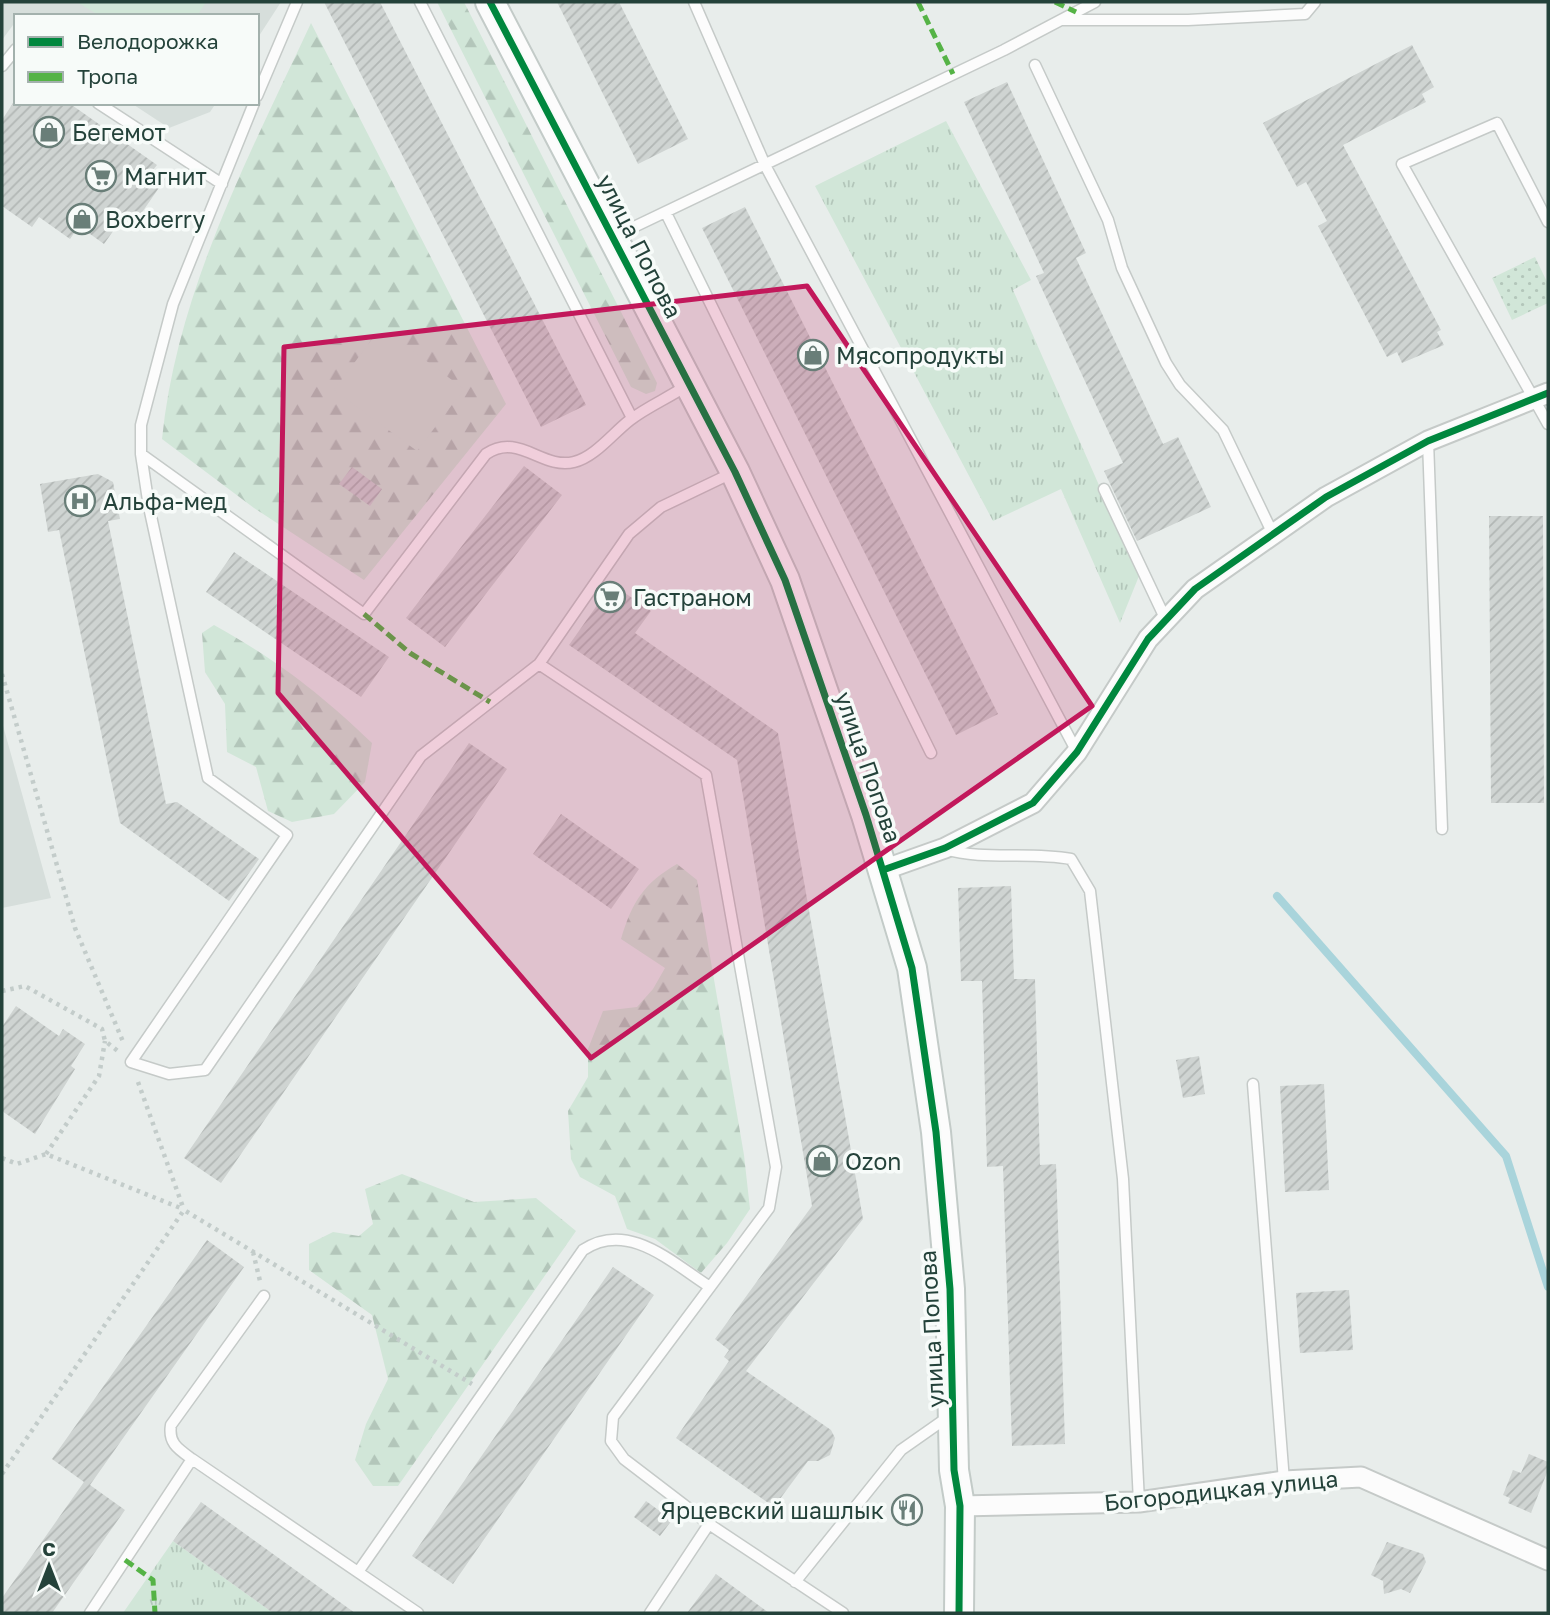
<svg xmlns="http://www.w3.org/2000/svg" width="1550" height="1615" font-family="'Golos Text',sans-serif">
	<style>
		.built { fill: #d6dedb }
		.grass { fill: url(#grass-tufts) }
		.forest { fill: url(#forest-firs) }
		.park { fill: url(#park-dots) }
		.garden { fill: #d1e6d8 }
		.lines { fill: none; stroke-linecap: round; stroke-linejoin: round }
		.stream { stroke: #a9d4db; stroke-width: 8 }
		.building { fill: url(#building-hatch) }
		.lane-casing { stroke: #c5cac8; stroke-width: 13 }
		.street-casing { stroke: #c5cac8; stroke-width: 23 }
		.secondary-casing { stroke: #c3cbc8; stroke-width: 32 }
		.path { stroke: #c3ccca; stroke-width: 4.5; stroke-dasharray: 3.5 5; stroke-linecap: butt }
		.lane { stroke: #fcfcfc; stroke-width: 10 }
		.street { stroke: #fcfcfc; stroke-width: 19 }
		.secondary { stroke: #fcfcfc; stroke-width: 28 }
		.quiet { stroke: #55b346; stroke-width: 5; stroke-dasharray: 10 5; stroke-linecap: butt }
		.cycleway-casing { stroke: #f7fbf9; stroke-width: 11 }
		.cycleway { stroke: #00873e; stroke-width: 7 }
		.marked { fill: #c2185b; fill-opacity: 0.2; stroke: #c2185b; stroke-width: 5; stroke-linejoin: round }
		.labels { text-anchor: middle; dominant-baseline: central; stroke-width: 7; stroke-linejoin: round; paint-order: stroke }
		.poi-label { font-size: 23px; fill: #24423a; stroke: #f7fbf9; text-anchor: start }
		.street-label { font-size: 23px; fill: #24423a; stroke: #f7fbf9 }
	</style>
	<defs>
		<pattern id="grass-tufts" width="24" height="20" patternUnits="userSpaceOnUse" patternTransform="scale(1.75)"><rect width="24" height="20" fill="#d1e6d8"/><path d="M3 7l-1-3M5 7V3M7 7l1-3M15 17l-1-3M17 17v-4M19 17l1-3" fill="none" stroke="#b3c6ba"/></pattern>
		<pattern id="forest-firs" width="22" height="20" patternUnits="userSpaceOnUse" patternTransform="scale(1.75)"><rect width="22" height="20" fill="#d1e6d8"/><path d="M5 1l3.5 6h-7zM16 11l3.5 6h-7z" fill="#b3c6ba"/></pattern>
		<pattern id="park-dots" width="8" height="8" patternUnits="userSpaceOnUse" patternTransform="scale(1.75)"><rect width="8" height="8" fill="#d1e6d8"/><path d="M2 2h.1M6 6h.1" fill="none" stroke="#b3c6ba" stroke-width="1.8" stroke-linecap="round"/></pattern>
		<pattern id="building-hatch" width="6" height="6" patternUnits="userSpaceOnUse" patternTransform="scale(1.75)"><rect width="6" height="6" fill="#cfd4d2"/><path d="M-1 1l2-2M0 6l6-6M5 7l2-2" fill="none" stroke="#b2b7b5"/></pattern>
	</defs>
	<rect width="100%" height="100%" fill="#e8edeb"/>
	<path class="built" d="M2,2H281L257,39V16H16V26L13,25L2,40Z
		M131,103H216L210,112L169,128Z
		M2,722L51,898L2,908Z"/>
	<path class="grass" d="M946,121L1031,280L1013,290L1139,576L1120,623L1061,489L993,521L815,186Z
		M173,1541L273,1613H123Z"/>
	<path class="forest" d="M437,2H464L657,383L655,391L646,394L631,387Z
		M311,23L506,404L364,580L254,508L162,439C177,291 249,156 311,23Z
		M214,625C277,660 320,693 372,743L365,782L334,814L292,822L268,811L256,767L227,752L225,704L205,672L202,633Z
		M677,864L697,880L744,1155L750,1209L727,1243L701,1273L655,1239L627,1229L615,1196L580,1177L571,1159L568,1111L588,1077V1049L603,1011L637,1007L653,989L665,968L621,939C632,902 644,883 677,864Z
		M402,1174L474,1202L536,1198L576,1231L398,1486H373L355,1460L366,1424L388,1379L372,1315L309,1270V1244L333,1232L359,1236L373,1224L365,1189Z"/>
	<path class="park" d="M1535,257L1548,284V303L1512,320L1492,278Z"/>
	<path class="garden" d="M77,2H206L197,16H100Z
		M381,327L464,389L417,451L334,390Z"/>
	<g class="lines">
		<path class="stream" d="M1277,896L1506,1156L1548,1287"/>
	</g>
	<path class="building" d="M324,2H380L586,405L541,427Z
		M557,2H619L688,139L638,164Z
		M1412,45L1434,87L1422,94L1426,102L1343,145L1441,330L1437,332L1444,345L1402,363L1397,352L1387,357L1318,226L1327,221L1306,182L1297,187L1263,123Z
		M1007,82L1086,253L1076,258L1163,444L1178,437L1211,507L1137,541L1104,471L1123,463L1036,276L1044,273L964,102Z
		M13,103H69L157,165L153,170L165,179L134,224L123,217L104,244L79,226L70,239L39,217L32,227L2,206V120Z
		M745,207L998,714L956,735L702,228Z
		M524,466L562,495L445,647L406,618Z
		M352,467L382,489L370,506L339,484Z
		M98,474L113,482L120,519L108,521L166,804L177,802L259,859L229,901L120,823L59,530L48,532L40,484Z
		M1489,516H1543L1544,803H1491Z
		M234,552L389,657L361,697L206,592Z
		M612,584L651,611L635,633L778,733L863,1219L746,1371L831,1430L835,1438L830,1455L818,1461H808L774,1507L676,1438L729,1361L724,1357L729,1350L715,1339L812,1206L737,760L569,645Z
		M469,743L507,769L221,1183L184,1158Z
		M561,814L639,869L611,909L533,854Z
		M1011,886L1014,979H1035L1040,1165L1056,1164L1065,1444L1012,1446L1003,1166L987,1167L982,981H961L958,888Z
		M16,1006L59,1036L63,1029L85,1044L71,1066L75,1069L35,1134L2,1111V1027Z
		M1199,1056L1205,1094L1183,1098L1176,1060Z
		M1324,1084L1329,1190L1285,1192L1280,1086Z
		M207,1240L244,1267L90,1485L125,1510L52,1613H2V1598L84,1482L52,1459Z
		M613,1267L654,1295L453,1584L412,1556Z
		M1349,1290L1353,1350L1300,1353L1296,1293Z
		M1529,1454L1548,1462V1470L1531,1513L1508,1503L1510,1498L1503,1495L1513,1470L1521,1473Z
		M646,1501L672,1520L660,1536L634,1517Z
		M201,1502L355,1613H273L173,1541Z
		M1387,1542L1423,1554L1426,1562L1410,1593L1401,1589L1384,1594L1383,1581L1371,1575Z
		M716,1574L769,1613H687Z"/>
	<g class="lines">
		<g class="lane-casing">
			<path id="lane" d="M420,2L632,418
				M694,2L765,165L1077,752
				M1062,20H1188L1305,14L1315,2
				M1035,65L1108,220L1122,268L1166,363L1180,385L1223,430L1273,534
				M2,66L16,49
				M257,96L297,2
				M98,103L222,184
				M254,103L173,304L141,425V454L149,507L208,778L287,835L131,1062L169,1074L205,1070L421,756L539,664L629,534L661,507L732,473
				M666,213L931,753
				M1548,222L1497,123L1402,164L1548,424
				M615,236L1004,50L1095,2
				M1428,441L1442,829
				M141,454L364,614L486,454C519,432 542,470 574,462C595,457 613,433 630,420C647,407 668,398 686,386
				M1104,489L1165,618
				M539,664L706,775L776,1167L769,1208L613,1417L611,1441L624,1459L709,1524L843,1613
				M945,849C984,861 1028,851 1071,859L1090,891L1123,1179L1139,1502
				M1253,1084L1284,1481
				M192,1459L418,1613
				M358,1572L583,1250C628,1220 671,1262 710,1287
				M795,1582L901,1450L948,1417
				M90,1613L192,1459C178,1449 168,1443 171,1425L264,1296
				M650,1613L709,1524"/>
		</g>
		<g class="street-casing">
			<path id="street" d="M883,870L945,848L1033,803L1077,752L1148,639L1195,589L1326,497L1428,441L1548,393
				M960,1506L1139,1502L1284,1481L1361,1477L1548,1560"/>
		</g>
		<g class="secondary-casing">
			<path id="secondary" d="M490,2L735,472L785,580L866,815L912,968L936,1132L950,1289L954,1470L960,1506L959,1613"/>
		</g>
		<path class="path" d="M2,674L75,928L124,1044
			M2,991L25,986L102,1029L105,1041L119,1052
			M138,1082L184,1210
			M46,1154L99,1076L105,1041
			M2,1158L17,1164L46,1154L183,1209
			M253,1252L260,1281
			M2,1474L184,1210L472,1384"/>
		<use href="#lane" class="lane"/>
		<use href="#street" class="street"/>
		<use href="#secondary" class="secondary"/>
		<path class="quiet" d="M918,2L953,74
			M1055,2L1076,12
			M364,614L410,653L490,702
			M125,1560L153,1580L155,1613"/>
		<g class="cycleway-casing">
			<path id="cycleway" d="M490,2L735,472L785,580L866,815L912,968L936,1132L950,1289L954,1470L960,1506L959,1613
				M883,870L945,848L1033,803L1077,752L1148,639L1195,589L1326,497L1428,441L1548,393"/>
		</g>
		<use href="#cycleway" class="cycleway"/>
	</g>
	<path class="marked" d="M807,286L1092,706L591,1058L278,693L284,347Z"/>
	<defs>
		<g id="shop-ring" transform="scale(1.575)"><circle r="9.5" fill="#f7fbf9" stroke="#697e78" stroke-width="1.5"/><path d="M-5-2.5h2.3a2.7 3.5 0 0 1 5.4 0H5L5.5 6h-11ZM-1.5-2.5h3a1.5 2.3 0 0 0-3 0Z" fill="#697e78"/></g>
		<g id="supermarket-ring" transform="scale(1.575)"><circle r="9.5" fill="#f7fbf9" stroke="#697e78" stroke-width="1.5"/><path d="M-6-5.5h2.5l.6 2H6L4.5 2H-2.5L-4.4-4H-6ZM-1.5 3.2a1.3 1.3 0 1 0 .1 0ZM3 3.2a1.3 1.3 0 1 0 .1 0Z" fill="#697e78"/></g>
		<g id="hospital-ring" transform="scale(1.575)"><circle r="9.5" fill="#f7fbf9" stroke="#697e78" stroke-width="1.5"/><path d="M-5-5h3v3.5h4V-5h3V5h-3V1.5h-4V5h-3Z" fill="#697e78"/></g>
		<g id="restaurant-ring" transform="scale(1.575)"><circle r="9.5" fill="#f7fbf9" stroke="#697e78" stroke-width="1.5"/><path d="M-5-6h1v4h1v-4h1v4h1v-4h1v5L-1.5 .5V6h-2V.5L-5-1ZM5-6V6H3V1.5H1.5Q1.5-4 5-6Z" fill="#697e78"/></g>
	</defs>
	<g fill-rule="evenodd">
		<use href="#shop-ring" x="49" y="132"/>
		<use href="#supermarket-ring" x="101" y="176"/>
		<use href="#shop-ring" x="82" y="219"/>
		<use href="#shop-ring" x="813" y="355"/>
		<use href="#hospital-ring" x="80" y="501"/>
		<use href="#supermarket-ring" x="610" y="597"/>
		<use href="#shop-ring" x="822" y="1161"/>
		<use href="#restaurant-ring" x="907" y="1510"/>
	</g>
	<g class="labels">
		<g class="poi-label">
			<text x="72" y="132">Бегемот</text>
			<text x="124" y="176">Магнит</text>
			<text x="105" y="219">Boxberry</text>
			<text x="836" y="355">Мясопродукты</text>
			<text x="103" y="501">Альфа-мед</text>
			<text x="633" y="597">Гастраном</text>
			<text x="845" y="1161">Ozon</text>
			<text x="884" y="1510" text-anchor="end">Ярцевский шашлык</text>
		</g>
		<g class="street-label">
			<text transform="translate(640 246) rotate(63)">улица Попова</text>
			<text transform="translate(869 767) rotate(71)">улица Попова</text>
			<text transform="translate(931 1329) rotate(-93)">улица Попова</text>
			<text transform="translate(1221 1490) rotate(-6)">Богородицкая улица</text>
		</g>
	</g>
	<rect width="1550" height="1615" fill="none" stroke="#24423a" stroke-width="7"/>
	<rect x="14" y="14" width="245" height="91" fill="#f7fbf9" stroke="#a3b1ad" stroke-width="2"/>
	<rect x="28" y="37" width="35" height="10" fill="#00873e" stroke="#a3b1ad" stroke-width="2"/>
	<text x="77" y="49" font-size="21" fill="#24423a">Велодорожка</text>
	<rect x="28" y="72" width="35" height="10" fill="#55b346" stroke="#a3b1ad" stroke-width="2"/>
	<text x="77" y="84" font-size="21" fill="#24423a">Тропа</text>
	<g transform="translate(49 1566)" stroke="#f7fbf9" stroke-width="5" paint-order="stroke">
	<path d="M0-5L12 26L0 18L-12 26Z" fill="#24423a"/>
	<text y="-10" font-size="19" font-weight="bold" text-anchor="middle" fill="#24423a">С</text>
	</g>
</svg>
